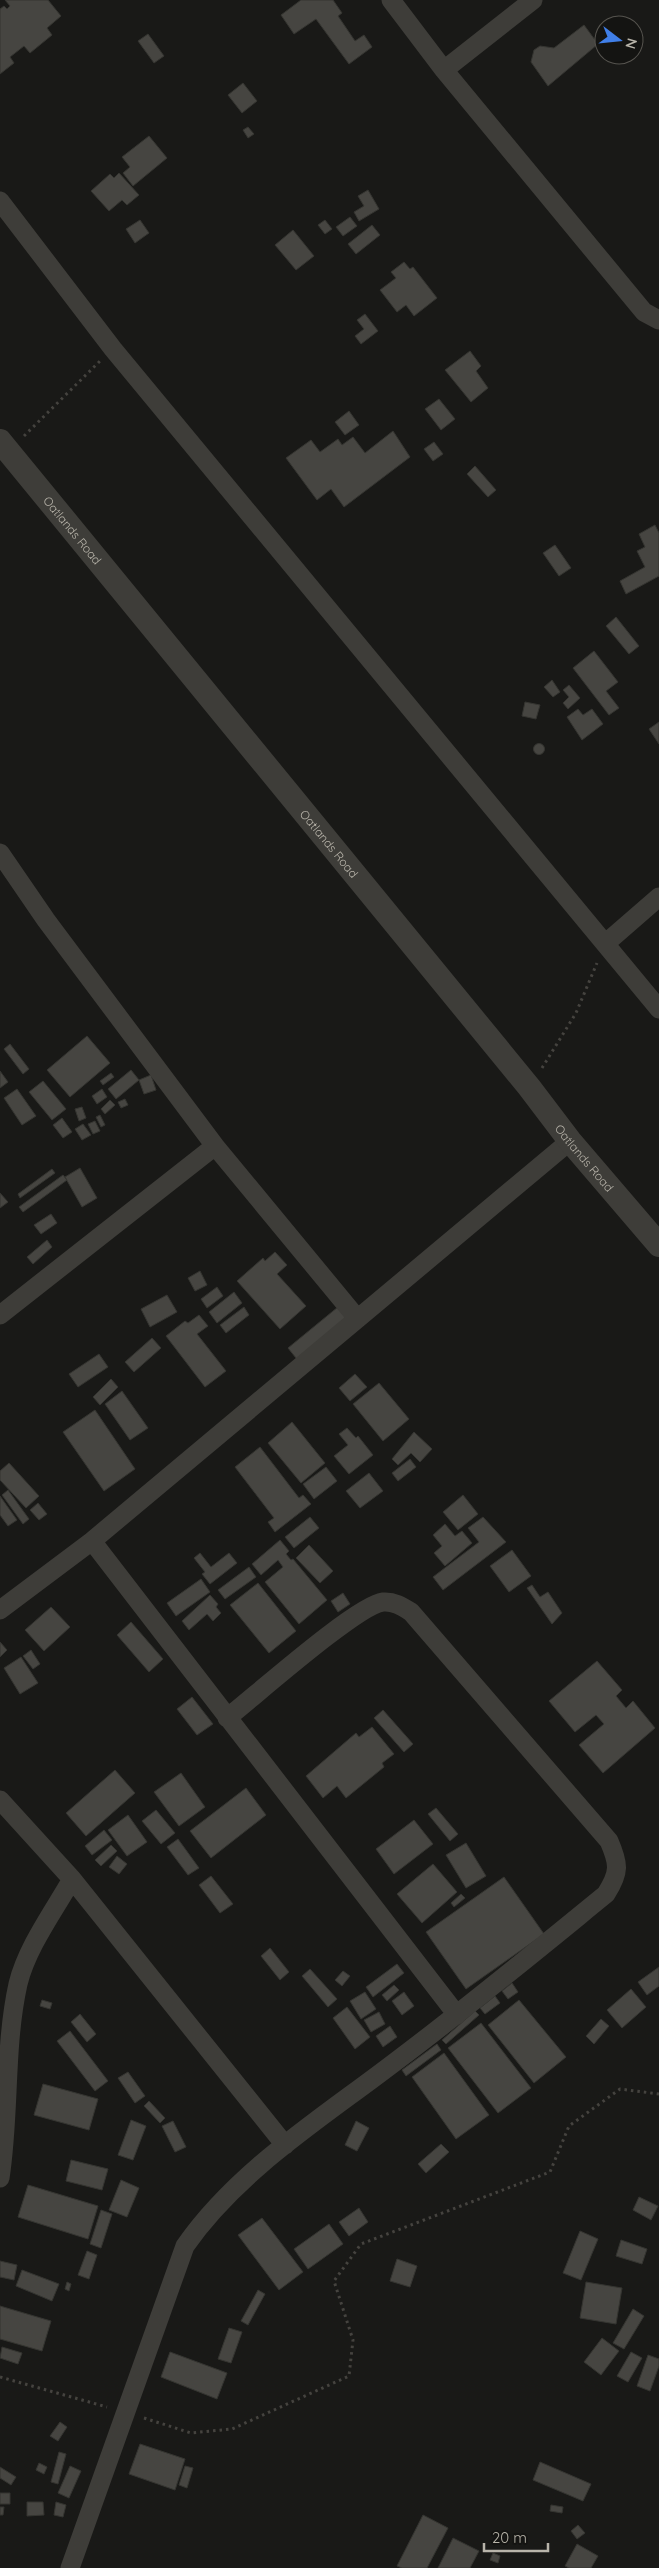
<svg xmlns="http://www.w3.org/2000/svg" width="659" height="2568" font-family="Quicksand,sans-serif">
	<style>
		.building { fill: #464541; stroke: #353531 }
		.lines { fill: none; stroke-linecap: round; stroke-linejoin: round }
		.path { stroke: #45433f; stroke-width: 3; stroke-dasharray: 2.5 4; stroke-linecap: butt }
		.minor { stroke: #3e3d39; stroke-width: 19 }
		.tertiary { stroke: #3e3d39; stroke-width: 24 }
		.labels { text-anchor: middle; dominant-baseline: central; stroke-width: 4; stroke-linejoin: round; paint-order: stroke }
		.street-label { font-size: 12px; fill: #b8b4aa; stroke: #141412 }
	</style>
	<rect width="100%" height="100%" fill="#191917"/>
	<path class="building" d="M5,0H48L61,16L47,28L52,35L30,53L24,46L10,57L14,63L0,74V9L4,6L7,9L10,6Z
		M301,0H333L342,13L338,16L355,41L364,35L372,47L349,64L316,19L294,34L281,15Z
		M584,25L598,44L548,86L531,62L534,50L540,46L554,48Z
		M148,34L164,56L154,63L138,41Z
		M243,83L257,101L242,113L228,95Z
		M248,127L254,134L248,138L243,130Z
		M149,136L167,158L133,186L123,173L130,167L122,157Z
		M119,173L139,195L127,205L122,200L109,211L91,191L110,174L114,178Z
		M368,190L379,209L359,221L354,212L364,206L358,196Z
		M350,217L357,226L343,236L336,227Z
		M140,220L149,233L135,243L126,229Z
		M325,220L332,229L325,234L318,225Z
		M372,225L380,235L356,254L348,244Z
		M293,230L314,256L296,270L275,245Z
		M404,262L410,269L413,267L437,298L414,316L406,305L397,312L380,290L396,278L391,272Z
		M365,314L378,331L361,344L355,336L364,329L357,320Z
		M470,351L481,366L476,371L488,388L471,402L445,370Z
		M439,399L455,419L441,430L425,409Z
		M349,411L359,425L345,435L335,422Z
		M393,431L410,457L344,507L331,489L317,500L286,458L311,440L320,452L338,439L342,445L353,437L365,453Z
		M434,442L443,454L433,461L424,449Z
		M475,466L496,490L488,497L467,474Z
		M655,525L659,533V576L626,594L620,581L645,567L637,551L645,547L639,534Z
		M555,545L571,568L559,576L543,553Z
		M616,617L639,646L629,654L606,626Z
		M594,651L618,682L606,691L619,708L609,715L573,668Z
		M552,680L560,692L553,697L544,687Z
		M569,685L580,698L568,709L563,703L569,697L563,690Z
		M525,702L540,705L536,719L522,716Z
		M578,709L583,715L592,709L603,724L582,740L567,717Z
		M659,722V744L649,729Z
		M533.5 749a5.5 5.5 0 1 1 11 0a5.5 5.5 0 1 1-11 0Z
		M87,1036L110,1063L70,1097L47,1070Z
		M10,1044L29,1069L23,1074L4,1049Z
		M131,1070L139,1080L116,1099L108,1089Z
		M0,1071L8,1082L0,1088Z
		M111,1073L114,1077L103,1085L100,1081Z
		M151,1075L156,1090L144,1094L139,1080Z
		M43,1081L66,1109L52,1120L29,1092Z
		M17,1089L36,1116L22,1125L4,1098Z
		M102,1089L107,1097L97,1104L92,1096Z
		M125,1099L128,1105L121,1108L118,1102Z
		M110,1100L115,1105L105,1114L101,1109Z
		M82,1107L86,1118L79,1121L75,1109Z
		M100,1115L105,1125L101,1127L96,1117Z
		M62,1118L72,1132L63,1138L53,1125Z
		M95,1121L100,1131L93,1134L88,1124Z
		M83,1124L91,1135L82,1140L75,1129Z
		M80,1168L97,1198L82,1207L65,1177Z
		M52,1169L55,1173L20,1198L18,1194Z
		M63,1175L67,1180L23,1212L19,1207Z
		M0,1193L8,1202L0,1208Z
		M51,1214L57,1223L41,1234L34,1225Z
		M47,1240L52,1247L33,1264L27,1257Z
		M275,1252L287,1265L277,1274L306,1306L280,1329L237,1281L263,1258L265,1261Z
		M200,1271L207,1285L195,1291L188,1278Z
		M217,1287L223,1296L207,1308L201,1299Z
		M234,1292L242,1303L217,1323L209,1312Z
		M167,1295L177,1312L150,1327L141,1309Z
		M244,1307L249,1315L226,1333L220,1325Z
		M338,1307L350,1322L300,1363L288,1348Z
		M199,1315L208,1326L197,1334L226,1371L205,1387L166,1336L185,1321L188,1323Z
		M152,1338L161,1348L134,1372L125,1362Z
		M99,1354L108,1367L78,1387L69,1374Z
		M355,1374L367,1387L350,1401L339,1388Z
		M111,1379L118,1387L100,1405L93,1397Z
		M379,1383L409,1419L383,1441L353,1404Z
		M122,1391L148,1428L130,1440L105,1404Z
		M95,1410L135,1469L104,1491L63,1432Z
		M292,1422L325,1463L301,1483L268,1443Z
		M347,1428L356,1438L358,1436L373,1455L349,1474L334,1456L348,1445L339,1434Z
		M414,1432L432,1449L420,1462L411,1453L398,1465L392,1459Z
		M260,1447L299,1498L303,1495L311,1504L275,1532L268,1522L274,1518L235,1467Z
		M410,1459L416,1467L398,1481L392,1473Z
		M9,1463L39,1496L26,1508L0,1480V1471Z
		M326,1467L337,1481L314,1499L303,1484Z
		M369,1473L383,1491L360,1508L346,1491Z
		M8,1490L29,1519L23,1524L2,1495Z
		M463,1495L478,1514L458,1530L443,1512Z
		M0,1496L17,1520L8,1526L0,1515Z
		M38,1503L47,1514L39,1520L30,1510Z
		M310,1517L319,1528L294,1548L285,1537Z
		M483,1517L506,1542L443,1590L433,1577L479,1542L468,1528Z
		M445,1524L455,1536L462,1531L472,1543L445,1566L434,1553L442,1546L433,1535Z
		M280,1540L289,1551L286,1554L291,1560L293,1559L327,1600L299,1624L265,1582L283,1567L278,1560L261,1575L252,1564Z
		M309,1545L333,1571L320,1583L296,1558Z
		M512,1550L531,1576L509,1592L490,1566Z
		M200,1553L211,1567L229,1553L237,1563L210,1584L202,1574L205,1572L194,1558Z
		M249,1567L256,1577L225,1599L218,1590Z
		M201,1579L210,1592L176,1616L167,1603Z
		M258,1583L296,1631L269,1653L230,1605Z
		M532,1585L540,1597L548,1592L562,1613L552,1624L527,1588Z
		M343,1593L350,1604L338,1612L331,1601Z
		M210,1595L218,1604L216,1607L221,1613L213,1621L207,1614L189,1630L182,1621Z
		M51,1607L70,1627L44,1651L25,1630Z
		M131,1622L163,1659L149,1672L117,1635Z
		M0,1642L7,1650L0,1657Z
		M31,1650L40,1664L33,1669L23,1656Z
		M21,1657L38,1683L20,1694L4,1668Z
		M597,1661L622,1690L616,1696L626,1708L633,1701L655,1728L603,1773L579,1745L604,1724L596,1715L575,1732L549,1701Z
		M192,1697L213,1724L197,1735L177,1709Z
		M383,1710L413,1744L404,1752L374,1718Z
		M372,1727L394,1754L382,1763L384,1767L346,1798L337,1786L323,1798L306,1776L356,1733L359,1737Z
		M115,1770L135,1793L86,1836L66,1813Z
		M181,1773L205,1807L179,1826L154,1792Z
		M246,1788L266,1815L211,1858L190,1831Z
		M436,1808L458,1834L450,1841L428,1814Z
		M156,1810L175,1833L161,1844L142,1821Z
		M128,1815L147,1842L127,1856L108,1830Z
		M414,1820L433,1844L394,1874L376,1849Z
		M104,1830L112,1840L92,1855L85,1846Z
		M178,1839L199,1868L188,1875L167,1847Z
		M466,1843L486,1876L466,1888L446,1855Z
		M111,1845L117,1851L101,1866L95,1860Z
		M117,1856L127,1864L119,1874L109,1867Z
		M433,1864L457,1892L422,1923L397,1894Z
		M211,1876L233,1904L220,1913L199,1885Z
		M504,1877L544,1934L466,1989L426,1932Z
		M461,1894L465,1898L454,1907L451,1903Z
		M270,1948L289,1972L280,1980L261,1956Z
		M397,1964L404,1973L373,1997L366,1987Z
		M659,1967V1986L647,1995L638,1982Z
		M310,1969L337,1999L328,2007L302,1976Z
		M343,1971L350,1976L342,1986L335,1980Z
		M512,1983L518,1992L508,1999L502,1991Z
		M394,1985L399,1990L387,2001L382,1995Z
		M631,1989L646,2007L622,2028L607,2010Z
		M365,1992L376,2009L361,2019L350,2001Z
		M404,1992L414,2006L402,2015L392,2001Z
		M495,1996L500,2003L485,2014L480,2008Z
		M42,2000L52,2003L50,2009L40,2006Z
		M519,2000L566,2057L534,2083L488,2025Z
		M347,2007L370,2037L355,2049L333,2018Z
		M475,2011L479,2015L446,2044L442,2040Z
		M379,2012L385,2024L371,2032L364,2020Z
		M80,2014L96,2034L87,2042L71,2022Z
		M601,2019L609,2026L594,2044L586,2036Z
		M481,2023L531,2088L498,2113L448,2048Z
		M390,2026L397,2037L383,2047L376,2036Z
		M70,2031L108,2081L95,2091L57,2041Z
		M437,2044L441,2050L406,2076L402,2070Z
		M444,2053L489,2115L456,2139L412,2077Z
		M128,2072L145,2096L135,2103L118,2078Z
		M43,2084L98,2099L89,2130L34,2115Z
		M149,2101L165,2118L160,2123L144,2106Z
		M131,2120L146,2126L133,2160L118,2155Z
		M173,2121L186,2147L175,2152L162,2126Z
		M356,2121L369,2128L357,2151L345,2145Z
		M441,2144L449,2152L426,2173L418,2164Z
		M71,2160L108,2169L102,2190L66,2181Z
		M121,2180L139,2188L127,2217L109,2210Z
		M28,2185L98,2206L88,2239L18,2217Z
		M639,2197L658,2206L651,2220L633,2210Z
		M359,2208L368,2222L349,2236L339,2222Z
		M101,2210L112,2214L101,2248L90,2244Z
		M262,2218L303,2272L279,2290L238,2235Z
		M329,2224L343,2244L308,2269L294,2249Z
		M580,2231L598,2239L581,2280L563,2273Z
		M621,2240L647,2249L642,2264L616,2256Z
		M87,2251L97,2255L89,2279L78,2275Z
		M397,2259L417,2266L410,2287L390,2281Z
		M0,2261L17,2265L14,2280L0,2277Z
		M22,2270L59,2284L52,2301L16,2286Z
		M67,2282L71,2284L69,2291L65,2289Z
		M586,2282L622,2288L616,2324L580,2318Z
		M258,2290L265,2294L248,2325L241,2321Z
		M0,2306L51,2321L42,2351L0,2339Z
		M633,2309L644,2316L624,2349L613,2343Z
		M229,2328L242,2332L231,2363L218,2359Z
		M602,2338L619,2351L601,2375L584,2362Z
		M2,2347L22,2353L18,2364L0,2358Z
		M170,2352L227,2373L217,2399L161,2377Z
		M631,2352L642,2358L628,2382L617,2376Z
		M648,2355L659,2359V2366L650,2391L637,2386Z
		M60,2422L67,2427L58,2441L50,2436Z
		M140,2444L185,2459L175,2490L129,2474Z
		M59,2452L66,2454L58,2484L51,2482Z
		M540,2462L591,2484L583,2501L533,2480Z
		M39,2463L47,2467L44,2474L36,2470Z
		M70,2466L81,2471L69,2498L58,2493Z
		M185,2466L193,2468L187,2488L179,2485Z
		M0,2467L16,2477L11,2485L0,2478Z
		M0,2493H10V2504H0Z
		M27,2502H43L44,2515L27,2516Z
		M56,2502L66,2505L63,2517L54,2515Z
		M551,2505L563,2507L562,2513L550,2511Z
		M0,2507H4L3,2515H0Z
		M423,2515L448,2528L427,2568H402L397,2566Z
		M578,2525L585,2533L577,2539L571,2531Z
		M453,2538L479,2551L470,2568H438Z
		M577,2544L598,2556L591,2568H569L565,2566Z
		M493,2553L500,2556L498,2563L490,2560Z"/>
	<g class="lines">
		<path class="path" d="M24,436L100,361
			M542,1068L576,1013L597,963
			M0,2377L107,2407
			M144,2418L191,2433L232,2429L349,2376L353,2340L334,2281L361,2244L550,2172L569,2126L620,2089L659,2094"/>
		<path class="minor" d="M391,0L444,70L644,312L659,320
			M444,70L533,0
			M0,201L113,349L659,1009
			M0,853L46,920L215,1146
			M606,943L659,897
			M0,1315L215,1146L357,1318
			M92,1541L457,2015
			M0,1610L92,1541L570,1141
			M0,1800L72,1879L285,2145
			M0,2178C10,2114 4,2047 18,1984C27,1947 54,1911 72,1879
			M70,2568L185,2246C238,2170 322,2118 395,2062C467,2008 536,1951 606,1894C620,1872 619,1864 609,1841L411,1612C403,1607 394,1601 383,1602C357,1605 254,1697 227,1718"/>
		<path class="tertiary" id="s1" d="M0,441L529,1087L570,1141L659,1245"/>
	</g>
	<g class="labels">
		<g class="street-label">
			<text stroke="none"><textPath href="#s1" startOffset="115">Oatlands Road</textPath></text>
			<text stroke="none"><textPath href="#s1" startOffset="520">Oatlands Road</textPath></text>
			<text stroke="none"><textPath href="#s1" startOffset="925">Oatlands Road</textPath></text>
		</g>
	</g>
	<g transform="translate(619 40) rotate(106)"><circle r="24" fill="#141412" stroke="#56544f"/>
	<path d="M0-4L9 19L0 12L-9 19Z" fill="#407fe8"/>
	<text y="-8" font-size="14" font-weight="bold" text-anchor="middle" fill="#b8b4aa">N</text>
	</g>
	<path d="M484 2543v8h64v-8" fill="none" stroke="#b8b4aa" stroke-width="2.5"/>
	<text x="492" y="2543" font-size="15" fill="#b8b4aa" stroke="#141412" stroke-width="4" paint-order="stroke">20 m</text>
</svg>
